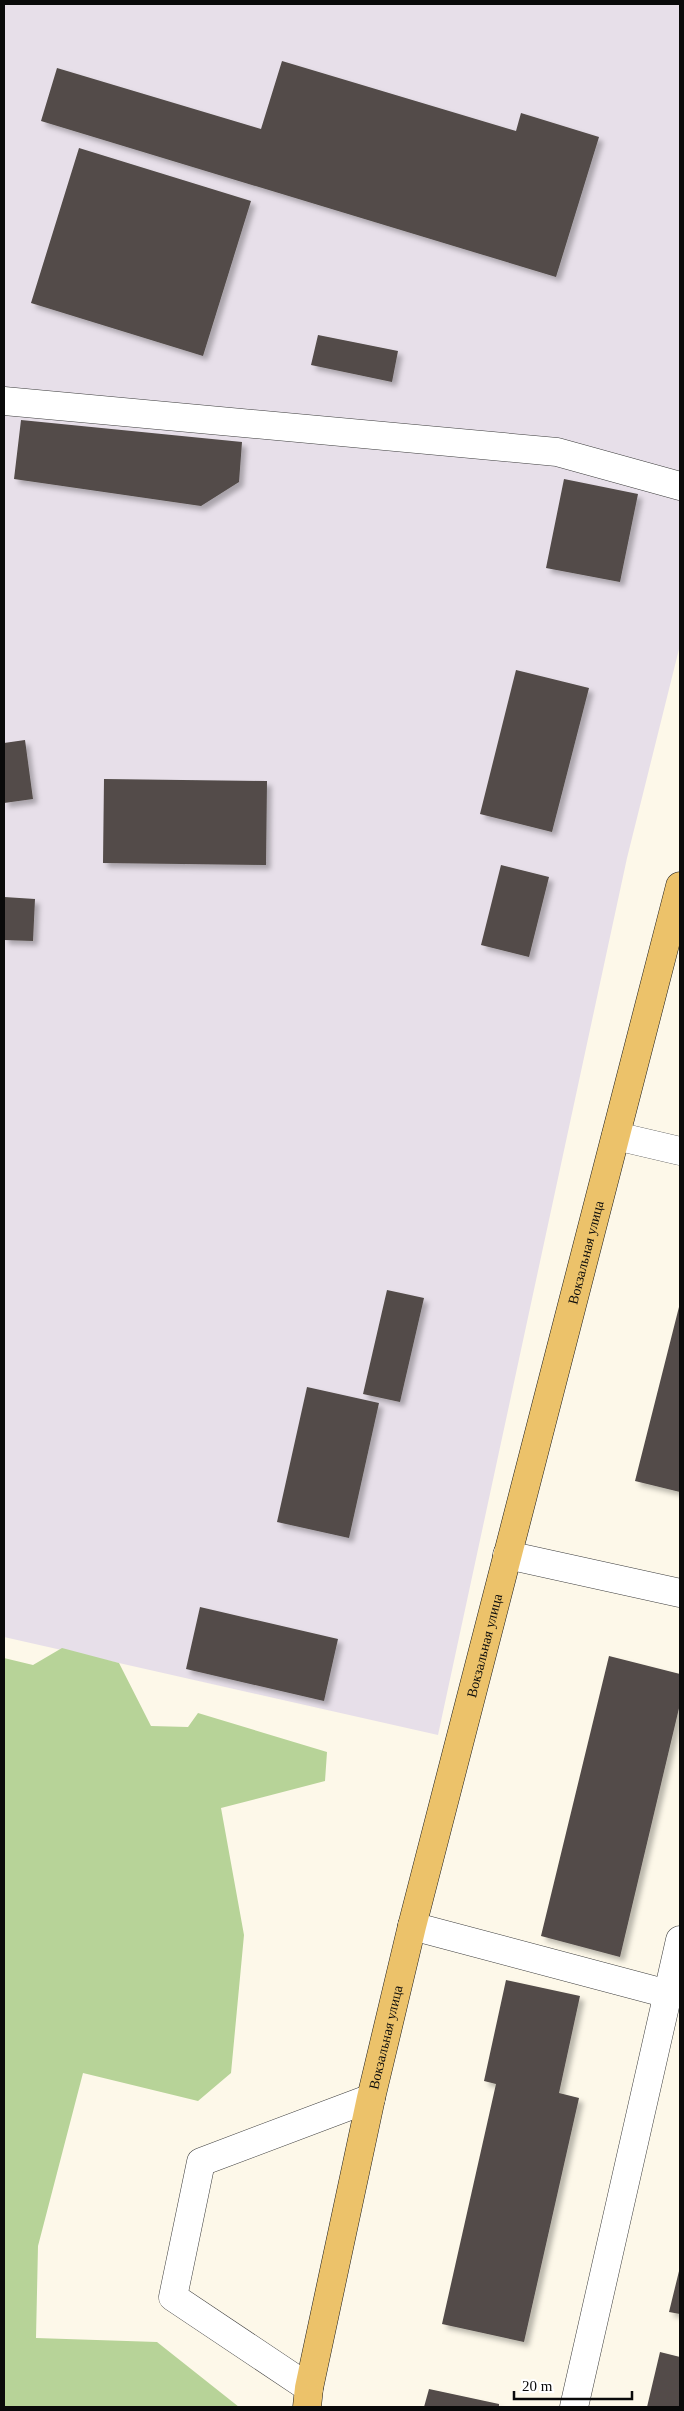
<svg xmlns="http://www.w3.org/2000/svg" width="684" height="2411" font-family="'Times New Roman',serif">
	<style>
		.industrial { fill: #e7dfe9 }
		.forest { fill: #b7d398 }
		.building { fill: #524b48; filter: url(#shadow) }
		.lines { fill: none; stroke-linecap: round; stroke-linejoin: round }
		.minor-casing { stroke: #3d3d3d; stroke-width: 29 }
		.major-casing { stroke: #1b1b1b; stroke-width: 29 }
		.minor { stroke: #fff; stroke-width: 28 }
		.major { stroke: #ecc26a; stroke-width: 28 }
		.labels { text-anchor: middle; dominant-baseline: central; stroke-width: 5; stroke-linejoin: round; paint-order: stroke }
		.street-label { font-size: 14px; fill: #0a0a0a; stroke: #fff }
	</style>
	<defs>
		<filter id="shadow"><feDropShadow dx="4.5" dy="4.5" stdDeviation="2.5" flood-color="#0004"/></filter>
	</defs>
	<rect width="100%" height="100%" fill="#fdf8e9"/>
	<path class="industrial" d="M4,4H680V645L627,858L438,1735L4,1637Z"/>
	<path class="forest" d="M62,1648L119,1663L151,1726L188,1727L198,1713L327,1752L325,1781L221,1808L244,1935L231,2073L198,2101L83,2073L38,2246L36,2338L157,2342L239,2407H4V1658L33,1665Z"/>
	<path class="building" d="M282,61L516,131L521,113L599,137L556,277L41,121L57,68L261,129Z
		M79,148L251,201L203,356L31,303Z
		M318,335L398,351L392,382L311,365Z
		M21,420L242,442L239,482L201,506L14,479Z
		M564,479L638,494L620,582L546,568Z
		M516,670L589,688L552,832L480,814Z
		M25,740L33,799L4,803V743Z
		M104,779L267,781L266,865L103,863Z
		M501,865L549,877L529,957L481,945Z
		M4,897L35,899L33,941L4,940Z
		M387,1290L424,1298L400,1402L363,1394Z
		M680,1303V1492L635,1481Z
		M307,1387L379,1403L349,1538L277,1522Z
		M200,1607L338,1639L324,1701L186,1669Z
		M609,1656L680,1674V1704L620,1957L541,1936Z
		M506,1980L580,1996L559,2093L579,2098L524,2342L442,2324L496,2084L484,2081Z
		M680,2267V2314L669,2312Z
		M660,2352L680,2357V2407H647Z
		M429,2389L499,2404V2407H424Z"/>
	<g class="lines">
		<g class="minor-casing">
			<path id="minor" d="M4,401L557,452L680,486
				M616,1136L680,1151
				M507,1555L680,1593
				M412,1926L668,1994
				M309,2388L173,2297L201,2162L371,2098
				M574,2407L680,1940"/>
		</g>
		<g class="major-casing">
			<g id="major">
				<path id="s1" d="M307,2407L309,2388L371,2098L412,1926L680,886"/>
			</g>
		</g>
		<use href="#minor" class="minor"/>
		<use href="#major" class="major"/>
	</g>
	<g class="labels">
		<g class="street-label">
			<text stroke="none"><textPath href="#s1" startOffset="1188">Вокзальная улица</textPath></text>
			<text stroke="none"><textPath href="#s1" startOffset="782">Вокзальная улица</textPath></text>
			<text stroke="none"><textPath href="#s1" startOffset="378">Вокзальная улица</textPath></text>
		</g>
	</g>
	<rect width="684" height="2411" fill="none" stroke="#0a0a0a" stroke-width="10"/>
	<path d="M514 2391v8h118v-8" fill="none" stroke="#0a0a0a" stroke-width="2.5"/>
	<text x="522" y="2391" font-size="15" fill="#0a0a0a" stroke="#ffffff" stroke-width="4" paint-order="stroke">20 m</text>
</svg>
